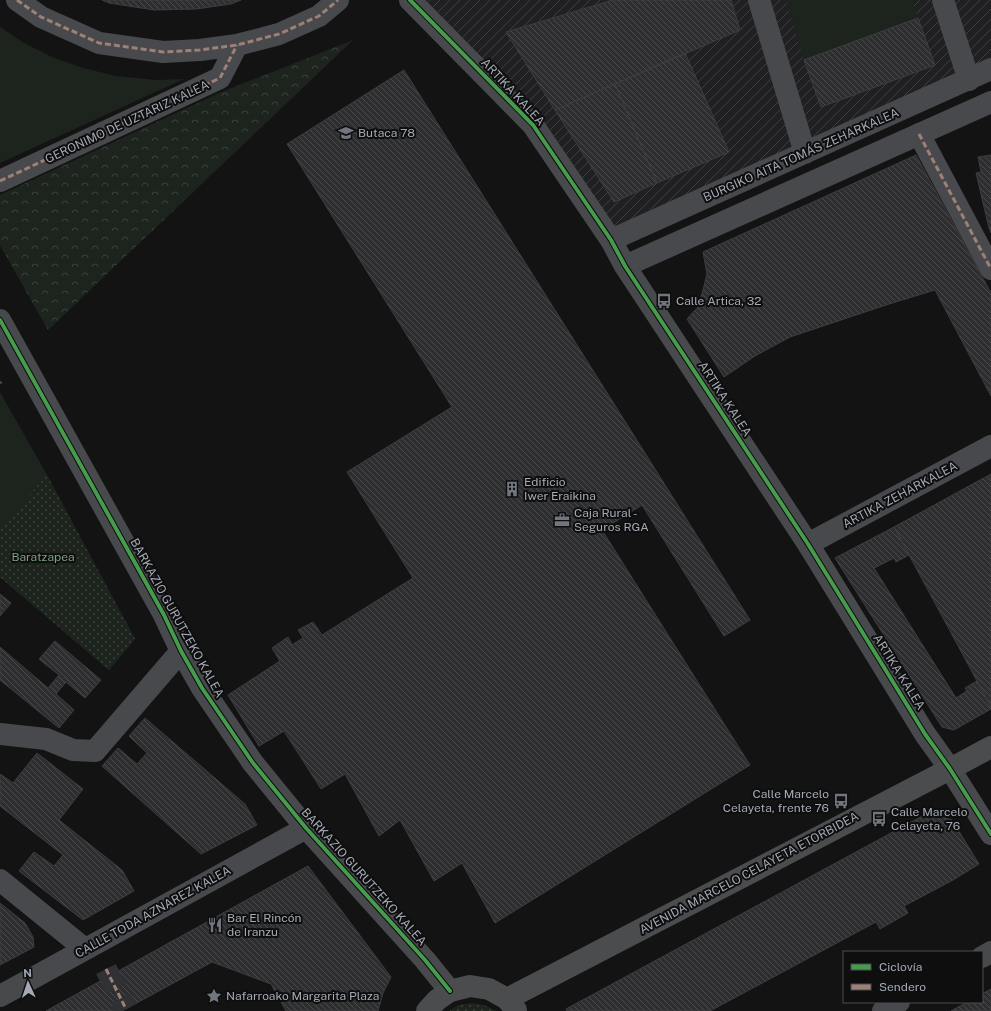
<svg xmlns="http://www.w3.org/2000/svg" width="991" height="1011" font-family="'Public Sans',sans-serif">
	<style>
		.industrial { fill: url(#industrial-furrows) }
		.grass { fill: #1d241e }
		.forest { fill: url(#forest-crowns) }
		.garden { fill: url(#garden-dots) }
		.building { fill: url(#building-back-hatch); stroke: #3c3d40 }
		.lines { fill: none; stroke-linecap: round; stroke-linejoin: round }
		.minor-tunnel { stroke: #303134; stroke-width: 22; stroke-dasharray: 22 11; stroke-linecap: butt }
		.path { stroke: #494b4e; stroke-width: 2.5; stroke-dasharray: 2 3; stroke-linecap: butt }
		.minor { stroke: #48494c; stroke-width: 22 }
		.major { stroke: #4a4c4e; stroke-width: 22 }
		.quiet { stroke: #9e8076; stroke-width: 3; stroke-dasharray: 6 3; stroke-linecap: butt }
		.cycleway-casing { stroke: #0e0e0f; stroke-width: 6 }
		.cycleway { stroke: #469c4c; stroke-width: 4 }
		.labels { text-anchor: middle; dominant-baseline: central; stroke-width: 4; stroke-linejoin: round; paint-order: stroke }
		.street-label { font-size: 12px; fill: #a4aab5; stroke: #0e0e0f }
		.poi-label { font-size: 12px; fill: #a4aab5; stroke: #0e0e0f; text-anchor: start }
		.park-label { font-size: 12px; fill: #7ba07c; stroke: #0e0e0f }
	</style>
	<defs>
		<pattern id="industrial-furrows" width="10" height="10" patternUnits="userSpaceOnUse"><rect width="10" height="10" fill="#202022"/><path d="M-1 1l2-2M0 10L10 0M9 11l2-2" fill="none" stroke="#3d3e40"/></pattern>
		<pattern id="forest-crowns" width="20" height="18" patternUnits="userSpaceOnUse"><rect width="20" height="18" fill="#1d241e"/><path d="M2 6a3 3 0 1 1 6 0M12 15a3 3 0 1 1 6 0" fill="none" stroke="#3b413c"/></pattern>
		<pattern id="garden-dots" width="8" height="8" patternUnits="userSpaceOnUse"><rect width="8" height="8" fill="#1d241e"/><path d="M2 2h.1M6 6h.1" fill="none" stroke="#3b413c" stroke-width="1.8" stroke-linecap="round"/></pattern>
		<pattern id="building-back-hatch" width="6" height="6" patternUnits="userSpaceOnUse"><rect width="6" height="6" fill="#2e2e30"/><path d="M-1 5l2 2M0 0l6 6M5-1l2 2" fill="none" stroke="#494a4c"/></pattern>
	</defs>
	<rect width="100%" height="100%" fill="#131314"/>
	<path class="industrial" d="M410,0H991V69L611,240L533,125Z"/>
	<path class="grass" d="M786,0H912L918,18L804,60Z
		M0,27L24,43L52,57L83,68L116,76L156,80L184,79L0,163Z
		M0,392L47,475L135,639L109,670L0,577Z"/>
	<path class="forest" d="M353,40L48,330L0,245V195L219,93Z"/>
	<path class="garden" d="M47,475L135,639L109,670L0,577V529Z
		M471,1003L484,1005L496,1011H449L458,1005Z"/>
	<path class="building" d="M102,0H241L231,4L196,9L154,10L109,3Z
		M613,0H731L740,30L555,110L506,32Z
		M918,18L935,65L821,107L804,60Z
		M685,53L729,152L657,183L615,84Z
		M404,70L750,620L724,636L642,505L602,530L750,765L495,923L462,863L434,881L400,820L379,836L345,774L321,789L284,731L259,746L228,695L280,661L272,648L288,637L292,645L303,638L298,630L313,622L322,635L413,578L347,472L452,407L287,144Z
		M615,84L657,183L614,202L555,110Z
		M916,155L991,293V396L935,290L889,304L790,337L755,356L724,377L687,319L698,307L703,290L707,274L703,252Z
		M991,155V233L989,228L976,173L981,172L978,157Z
		M991,474V707L894,527Z
		M894,527L909,555L896,562L894,558L874,568L956,698L967,691L965,688L977,681L991,707V709L954,730L942,727L835,558Z
		M0,594L11,603L0,616Z
		M55,641L101,680L85,698L66,682L56,694L74,710L59,728L0,680V647L48,688L59,675L39,659Z
		M145,718L245,804L257,825L201,854L102,766L118,748L137,764L147,753L129,736Z
		M37,753L83,789L59,820L122,870L134,891L83,920L19,871L34,852L54,866L63,855L0,806V774L13,783Z
		M928,813L952,820L979,864L953,880L904,906L908,913L880,929L876,922L710,1011H567L566,1009Z
		M308,866L391,977L383,993L378,1011H286L271,984L212,962L122,1011H46Z
		M0,903L25,923L33,937L34,947L0,965Z
		M991,989V1011H951L967,1002H982V994Z"/>
	<g class="lines">
		<path class="minor-tunnel" d="M106,969L126,1009"/>
		<path class="path" d="M0,383L2,382"/>
		<path class="minor" d="M17,0L41,17L99,43L163,52L200,50L237,45L279,34L319,16L338,0
			M410,0L533,125L611,240L625,266L808,544L925,734L950,769L991,834
			M759,0L805,153
			M943,0L969,80
			M919,134L991,269
			M0,181L220,78L237,45
			M611,240L991,69
			M625,266L991,102
			M0,320L164,615L181,651L202,688L253,763L306,828L425,960L450,991
			M808,544L991,446
			M0,734L46,739L73,750L95,751L181,651
			M0,880L85,949
			M982,957L991,952
			M0,996L306,828
			M883,1011L899,1002"/>
		<path class="major" d="M507,999L950,769L991,747
			M427,1011L437,1000L450,991L470,986L489,989L507,999L516,1010"/>
		<path class="quiet" d="M17,0L41,17L99,43L163,52L200,50L237,45L279,34L319,16L338,0
			M919,134L991,269
			M0,181L220,78L237,45
			M106,969L126,1009"/>
		<g class="cycleway-casing">
			<path id="cycleway" d="M410,0L533,125L611,240L625,266L808,544L925,734L950,769L991,834
				M0,320L164,615L181,651L202,688L253,763L306,828L425,960L450,991"/>
		</g>
		<use href="#cycleway" class="cycleway"/>
	</g>
	<defs>
		<g id="school-bare" transform="scale(1.2)"><path d="M0-5L7-2L0 1L-7-2ZM-4 1L0 2.5L4 1V4Q0 6-4 4Z" fill="#71757d" stroke="#0e0e0f" stroke-width="2.5" paint-order="stroke"/></g>
		<g id="bus-bare" transform="scale(1.2)"><path d="M-5-6H5V4H4V6H2V4H-2V6H-4V4H-5ZM-3.5-4V0h7V-4ZM-3.5 1.2v1.5H-2V1.2ZM2 1.2v1.5H3.5V1.2Z" fill="#71757d" stroke="#0e0e0f" stroke-width="2.5" paint-order="stroke"/></g>
		<g id="building-bare" transform="scale(1.2)"><path d="M-4-6H4V6H1V3H-1V6H-4ZM-2.5-4.3h1.7v1.8h-1.7ZM.8-4.3h1.7v1.8H.8ZM-2.5-1h1.7V.8h-1.7ZM.8-1h1.7V.8H.8Z" fill="#71757d" stroke="#0e0e0f" stroke-width="2.5" paint-order="stroke"/></g>
		<g id="office-bare" transform="scale(1.2)"><path d="M-6-3h4V-5.5h4V-3h4V5H-6ZM-1-4.5V-3h2v-1.5ZM-6 0V1H6V0Z" fill="#71757d" stroke="#0e0e0f" stroke-width="2.5" paint-order="stroke"/></g>
		<g id="restaurant-bare" transform="scale(1.2)"><path d="M-5-6h1v4h1v-4h1v4h1v-4h1v5L-1.5 .5V6h-2V.5L-5-1ZM5-6V6H3V1.5H1.5Q1.5-4 5-6Z" fill="#71757d" stroke="#0e0e0f" stroke-width="2.5" paint-order="stroke"/></g>
		<g id="sight-bare" transform="scale(1.2)"><path d="M0-6L1.8-2.2L6-1.7L2.9 1.2L3.7 5.4L0 3.3L-3.7 5.4L-2.9 1.2L-6-1.7L-1.8-2.2Z" fill="#71757d" stroke="#0e0e0f" stroke-width="2.5" paint-order="stroke"/></g>
	</defs>
	<g fill-rule="evenodd">
		<use href="#school-bare" x="346" y="133"/>
		<use href="#bus-bare" x="664" y="301"/>
		<use href="#building-bare" x="512" y="489"/>
		<use href="#office-bare" x="562" y="520"/>
		<use href="#bus-bare" x="841" y="801"/>
		<use href="#bus-bare" x="879" y="819"/>
		<use href="#restaurant-bare" x="215" y="925"/>
		<use href="#sight-bare" x="214" y="996"/>
	</g>
	<g class="labels">
		<g class="street-label">
			<text transform="translate(513 92) rotate(47)">ARTIKA KALEA</text>
			<text transform="translate(127 122) rotate(-25)">GERONIMO DE UZTARIZ KALEA</text>
			<text transform="translate(801 155) rotate(-24)">BURGIKO AITA TOMÁS ZEHARKALEA</text>
			<text transform="translate(725 399) rotate(57)">ARTIKA KALEA</text>
			<text transform="translate(900 495) rotate(-28)">ARTIKA ZEHARKALEA</text>
			<text transform="translate(177 618) rotate(61)">BARKAZIO GURUTZEKO KALEA</text>
			<text transform="translate(899 672) rotate(58)">ARTIKA KALEA</text>
			<text transform="translate(749 873) rotate(-28)">AVENIDA MARCELO CELAYETA ETORBIDEA</text>
			<text transform="translate(364 877) rotate(48)">BARKAZIO GURUTZEKO KALEA</text>
			<text transform="translate(153 912) rotate(-29)">CALLE TODA AZNAREZ KALEA</text>
		</g>
		<g class="poi-label">
			<text x="358" y="133">Butaca 78</text>
			<text x="676" y="301">Calle Artica, 32</text>
			<text x="524" y="482">Edificio<tspan x="524" dy="14">Iwer Eraikina</tspan></text>
			<text x="574" y="513">Caja Rural -<tspan x="574" dy="14">Seguros RGA</tspan></text>
			<text x="829" y="794" text-anchor="end">Calle Marcelo<tspan x="829" dy="14">Celayeta, frente 76</tspan></text>
			<text x="891" y="812">Calle Marcelo<tspan x="891" dy="14">Celayeta, 76</tspan></text>
			<text x="227" y="918">Bar El Rincón<tspan x="227" dy="14">de Iranzu</tspan></text>
			<text x="226" y="996">Nafarroako Margarita Plaza</text>
		</g>
		<g class="park-label">
			<text x="43" y="557">Baratzapea</text>
		</g>
	</g>
	<rect x="843" y="951" width="140" height="52" fill="#0e0e0f" stroke="#4a4c51"/>
	<rect x="851" y="964" width="20" height="6" fill="#469c4c" stroke="#4a4c51"/>
	<text x="879" y="971" font-size="12" fill="#a4aab5">Ciclovía</text>
	<rect x="851" y="984" width="20" height="6" fill="#9e8076" stroke="#4a4c51"/>
	<text x="879" y="991" font-size="12" fill="#a4aab5">Sendero</text>
	<g transform="translate(28 983) rotate(357)" stroke="#0e0e0f" stroke-width="3" paint-order="stroke">
	<path d="M0-3L7 15L0 10L-7 15Z" fill="#a4aab5"/>
	<text y="-6" font-size="11" font-weight="bold" text-anchor="middle" fill="#a4aab5">N</text>
	</g>
</svg>
